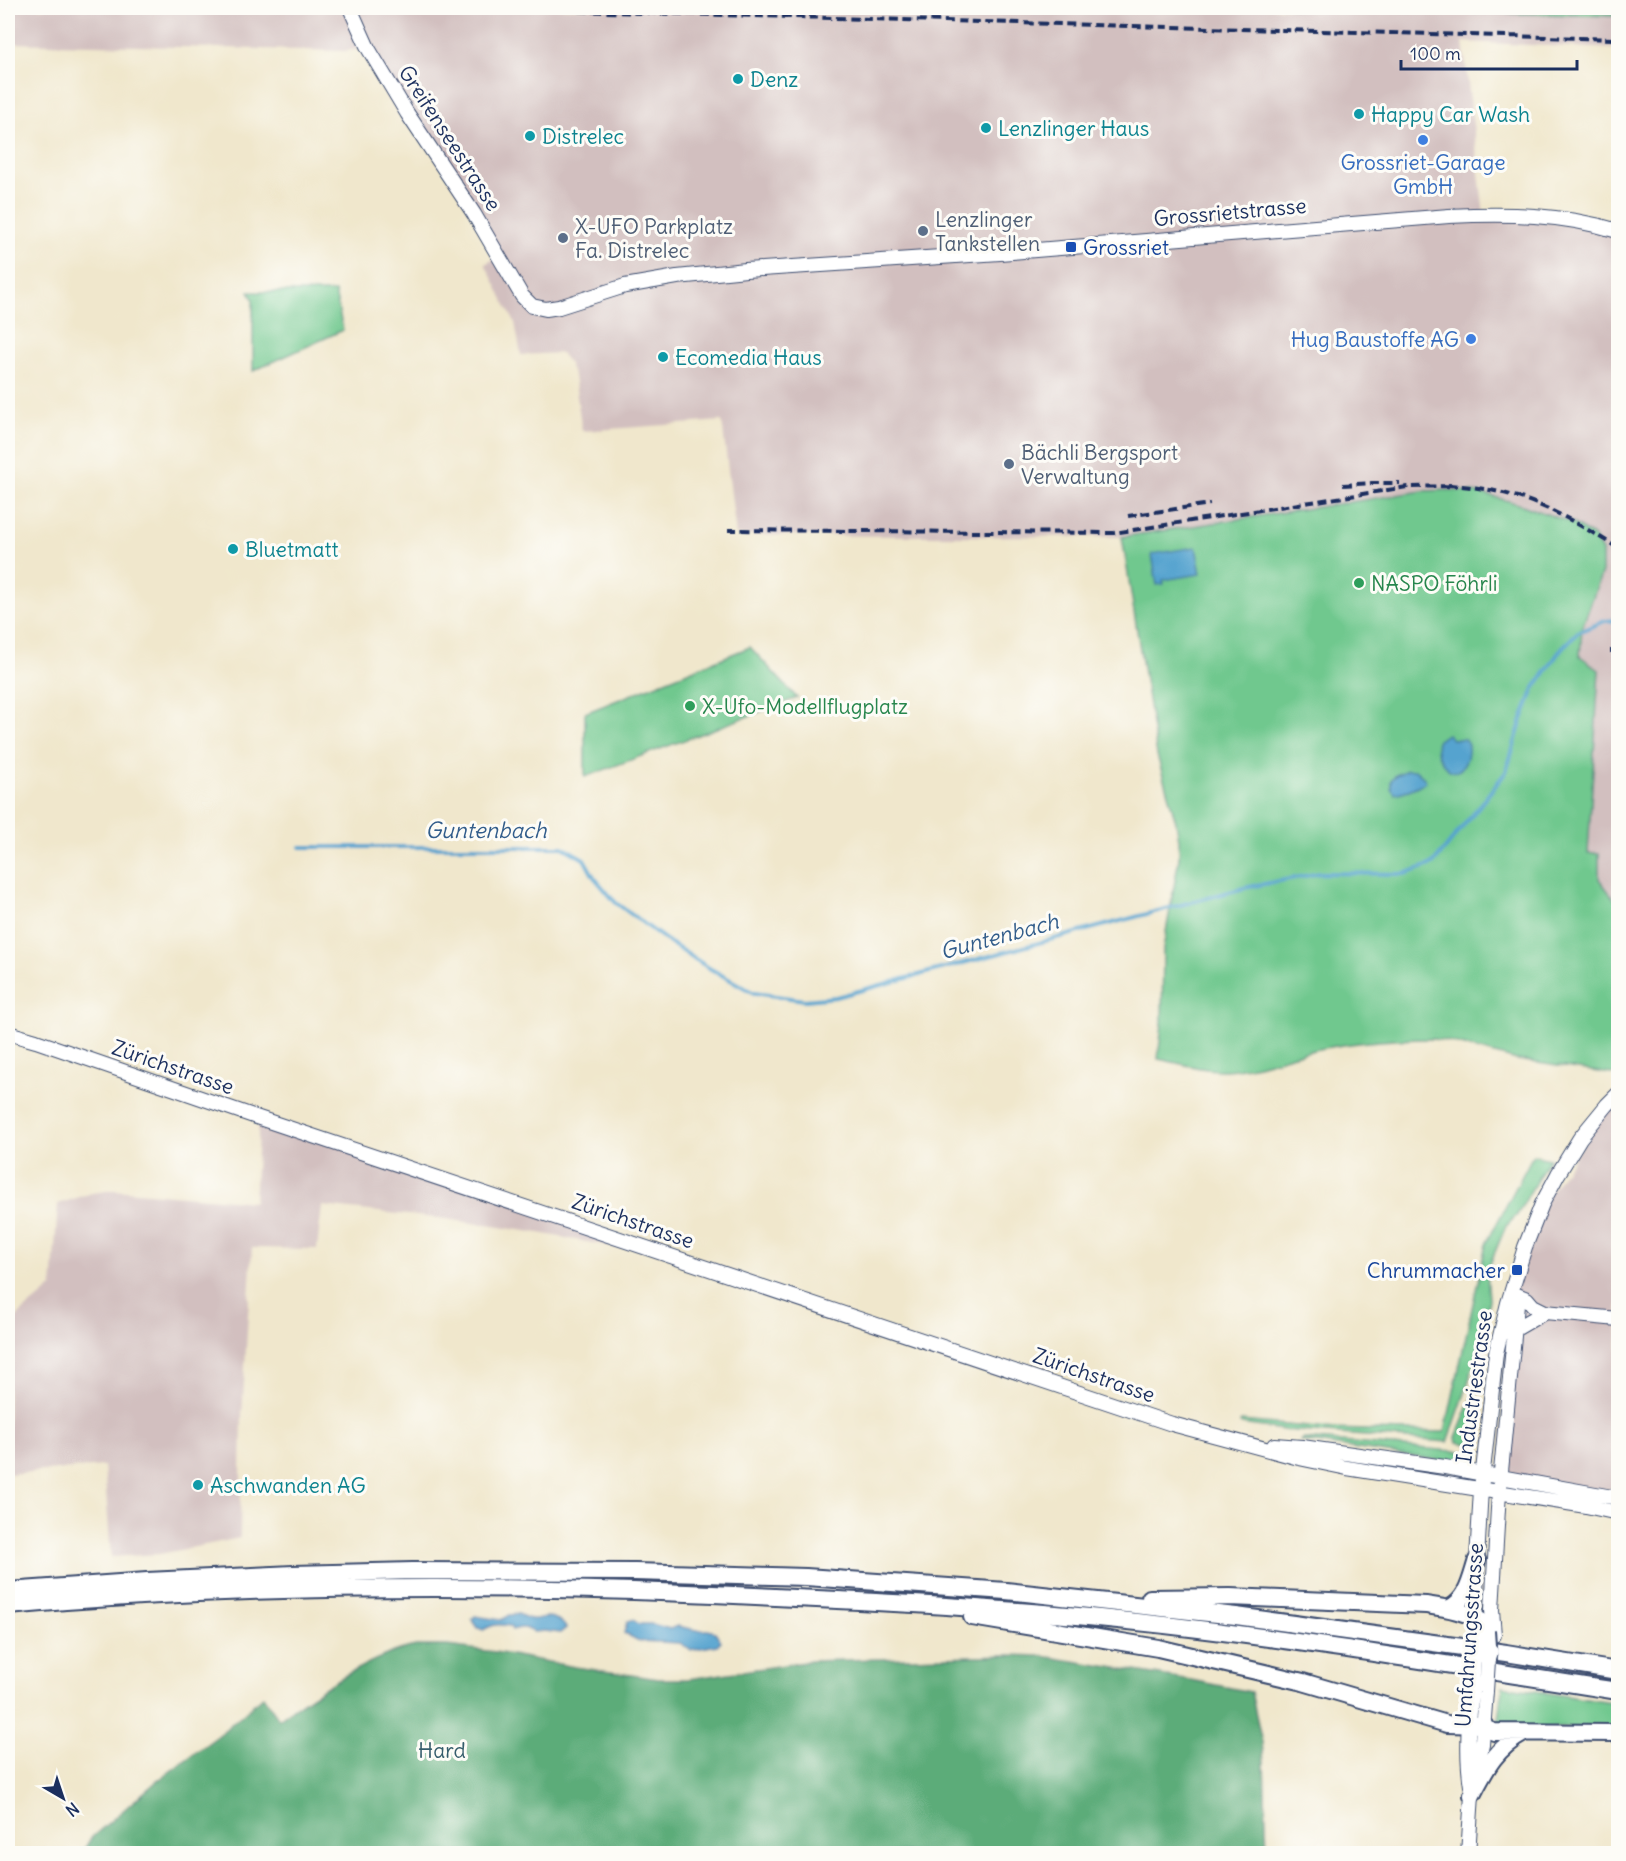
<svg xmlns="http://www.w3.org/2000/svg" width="1626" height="1861" font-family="Delius,sans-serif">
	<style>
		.industrial { fill: #d2bfbf }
		.green { fill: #70c88e; stroke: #467c76; stroke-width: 1.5 }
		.forest { fill: #5cac79; stroke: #3c6e6c; stroke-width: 1.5 }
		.water { fill: #55a3cf; stroke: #386996; stroke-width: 1.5 }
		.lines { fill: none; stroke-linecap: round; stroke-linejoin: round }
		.stream { stroke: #55a3cf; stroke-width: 4 }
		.secondary-casing { stroke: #3b4b6e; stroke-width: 16 }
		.highway-casing { stroke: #3b4b6e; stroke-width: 20 }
		.secondary { stroke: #fff; stroke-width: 14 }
		.highway { stroke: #fff; stroke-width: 16 }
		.rail { stroke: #1b2f5e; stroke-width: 4; stroke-dasharray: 9 4.5; stroke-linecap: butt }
		.secondary-bridge-casing { stroke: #3b4b6e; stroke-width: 16; stroke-linecap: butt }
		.highway-bridge-casing { stroke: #3b4b6e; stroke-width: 20; stroke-linecap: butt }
		.secondary-bridge { stroke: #fff; stroke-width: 14 }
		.highway-bridge { stroke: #fff; stroke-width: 16 }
		.culture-dot { fill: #0f9aa8; stroke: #fdfcf7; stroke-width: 2 }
		.shop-dot { fill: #3f7fe0; stroke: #fdfcf7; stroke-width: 2 }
		.service-dot { fill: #5c6f8a; stroke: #fdfcf7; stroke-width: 2 }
		.transit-dot { fill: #1a4fb4; stroke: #fdfcf7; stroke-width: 2 }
		.leisure-dot { fill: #2e9e5b; stroke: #fdfcf7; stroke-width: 2 }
		.labels { text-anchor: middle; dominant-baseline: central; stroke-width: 6; stroke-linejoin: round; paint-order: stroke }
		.culture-label { font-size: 21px; fill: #0d838f; stroke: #fdfcf7; text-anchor: start }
		.street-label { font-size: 21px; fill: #1b2f5e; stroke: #fdfcf7 }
		.shop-label { font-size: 21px; fill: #366cbe; stroke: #fdfcf7 }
		.service-label { font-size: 21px; fill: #4e5e75; stroke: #fdfcf7; text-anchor: start }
		.transit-label { font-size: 21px; fill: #164399; stroke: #fdfcf7; text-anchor: start }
		.leisure-label { font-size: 21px; fill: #27864d; stroke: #fdfcf7; text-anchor: start }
		.park-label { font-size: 21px; fill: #355d6c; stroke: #fdfcf7 }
		.water-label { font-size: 22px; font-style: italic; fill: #325d8b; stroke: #fdfcf7 }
	</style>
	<rect width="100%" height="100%" fill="#fdfcf7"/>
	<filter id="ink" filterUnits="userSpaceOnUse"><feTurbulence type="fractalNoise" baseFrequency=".0167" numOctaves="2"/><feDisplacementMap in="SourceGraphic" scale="12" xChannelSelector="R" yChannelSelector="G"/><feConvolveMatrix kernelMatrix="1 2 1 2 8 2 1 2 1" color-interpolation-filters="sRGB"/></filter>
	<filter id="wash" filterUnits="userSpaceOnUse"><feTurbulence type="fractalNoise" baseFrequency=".008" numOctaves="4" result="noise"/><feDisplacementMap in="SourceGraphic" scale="24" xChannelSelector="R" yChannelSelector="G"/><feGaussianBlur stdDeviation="1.35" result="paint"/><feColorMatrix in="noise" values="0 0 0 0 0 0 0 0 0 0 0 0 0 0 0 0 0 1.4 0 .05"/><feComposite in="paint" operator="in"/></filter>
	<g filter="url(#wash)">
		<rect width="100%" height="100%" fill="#f0e7cc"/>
		<path class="industrial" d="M8,8H1292L1618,16V49L1463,42L1484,214L1618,231V904L1599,879V853H1588L1599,670L1580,656L1593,536L1572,523L1522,505L1423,491L1122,537L736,535L722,421L582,431L574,376L568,362L561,353L521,355L515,323L485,264L499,256L368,48L344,51L8,43Z
			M1618,1094V1490L1558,1486L1500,1477L1512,1293L1542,1204Z
			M259,1118L633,1243L614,1247L539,1233L446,1219L322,1206L317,1249L252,1248L242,1416L240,1538L160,1554L111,1557L104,1466L8,1474V1324L52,1287L58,1204L92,1193L114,1190L254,1202Z"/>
		<path class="green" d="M1292,8H1618V16Z
			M249,292H335L343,330L253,371V299Z
			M1450,490L1481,493L1522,505L1572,523L1593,536L1602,551V572L1582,628L1580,656L1599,670L1588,853H1599V879L1618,904V1075L1517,1060L1446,1041L1433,1039C1392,1039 1350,1042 1310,1051C1282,1057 1254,1069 1225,1070C1203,1071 1180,1063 1158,1059L1162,1023L1163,949L1179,858V840L1176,822L1157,755L1122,537L1423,491Z
			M750,647L797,698L585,777V713Z
			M1533,1155L1549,1159L1517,1215L1506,1226L1487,1271L1489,1299L1485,1327L1465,1393L1448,1442L1284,1430L1240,1424L1241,1421L1330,1429L1445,1432L1486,1244Z
			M1478,1383L1473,1411L1471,1440L1469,1444L1457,1442L1456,1437Z
			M1303,1439L1468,1452L1462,1458L1444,1461L1301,1441Z
			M1503,1686L1618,1704V1728H1498Z"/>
		<path class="forest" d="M416,1646H447L495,1652L575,1667L659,1679H688L811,1661L1008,1655L1042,1656L1191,1680L1251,1692L1262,1742L1264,1762L1267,1853H82L91,1838L156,1782L219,1735L263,1696L279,1719C313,1694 375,1653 416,1646Z"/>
		<path class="water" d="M1196,547L1201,574L1163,580L1164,584L1157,585L1152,554Z
			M1447,734L1452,739H1465C1475,751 1459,791 1441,760C1437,754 1435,748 1437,741Z
			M1407,770H1415L1425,779L1426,782L1409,790L1395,794L1391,788V780L1396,775Z
			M518,1614C523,1616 527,1619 532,1619C538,1620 541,1617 546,1617C554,1616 563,1622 566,1628L560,1633L545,1631L534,1632L525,1628H520L512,1630L510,1626C497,1624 494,1624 483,1630L478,1628L472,1619L475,1616L501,1620L509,1615Z
			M633,1620L639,1624H652L670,1629L677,1626L697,1630H708L715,1632L721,1641L717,1645L690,1650L680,1643L639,1641L624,1633L627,1622Z"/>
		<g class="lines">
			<path class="stream" d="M301,847H563L584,859L594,877L616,903L670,943L709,968L754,993L805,1000L836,997L1244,888L1320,873L1404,874L1433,864L1506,772L1522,719L1534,689L1561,649L1578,632L1605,621L1618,620"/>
		</g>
	</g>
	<g filter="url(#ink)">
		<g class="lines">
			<g class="secondary-casing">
				<path id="secondary" d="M350,8L368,48L407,113L474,214L522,296L532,306L546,309L559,307L625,286L677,277L746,270L1000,253L1449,216C1507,213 1563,214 1618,231
					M8,1033L36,1041L259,1118L1172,1424L1299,1458L1347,1468L1586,1506L1618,1513
					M1512,1293L1527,1299L1533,1306L1545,1312L1618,1319
					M1514,1330L1545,1312
					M1274,1445L1302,1447L1445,1467L1618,1498
					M1494,1635L1492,1610L1499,1492L1517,1305L1512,1293
					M1475,1637L1477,1560L1481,1489L1496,1353L1508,1303L1525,1247L1542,1204L1558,1174L1580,1138L1607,1105L1618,1094
					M1471,1786C1466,1755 1468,1724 1472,1693
					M1468,1854L1472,1795L1482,1745L1486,1691"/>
			</g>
			<g class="highway-casing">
				<path id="highway" d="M8,1591L147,1581L293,1574L413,1571L635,1572L806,1577L1006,1591L1236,1616L1506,1653L1618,1671
					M1150,1598L1230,1597L1426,1605C1446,1608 1467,1611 1484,1623L1486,1631
					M8,1606C269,1582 533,1584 795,1598C906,1603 1017,1609 1128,1621C1292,1638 1455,1666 1618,1691
					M1450,1608C1468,1599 1471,1578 1477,1560
					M972,1617L1158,1648L1303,1682L1447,1724L1484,1725L1486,1729L1494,1732L1618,1733
					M1472,1795C1486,1768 1496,1748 1524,1733"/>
			</g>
			<use href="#secondary" class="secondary"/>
			<use href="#highway" class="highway"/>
			<path class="rail" d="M458,8L1618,39
				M1343,485L1372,483H1400
				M1448,485C1520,489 1559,512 1618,548
				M1128,516L1210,504
				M728,530L1114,533L1407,487L1456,486
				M1610,651H1618"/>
			<g class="secondary-bridge-casing">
				<path id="secondary-bridge" d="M1486,1691L1488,1661L1491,1652
					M1472,1693L1475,1637"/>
			</g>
			<g class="highway-bridge-casing">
				<path id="highway-bridge" d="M1486,1631L1488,1661"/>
			</g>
			<use href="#secondary-bridge" class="secondary-bridge"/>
			<use href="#highway-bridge" class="highway-bridge"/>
		</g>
	</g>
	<g class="culture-dot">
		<circle cx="738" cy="79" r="6"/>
		<circle cx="1359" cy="114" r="6"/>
		<circle cx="986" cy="128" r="6"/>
		<circle cx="530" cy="136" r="6"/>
		<circle cx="663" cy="357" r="6"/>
		<circle cx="233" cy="549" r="6"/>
		<circle cx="198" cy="1485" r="6"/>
	</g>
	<g class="shop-dot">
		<circle cx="1423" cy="140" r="6"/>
		<circle cx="1471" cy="339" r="6"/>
	</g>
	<g class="service-dot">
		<circle cx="923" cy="231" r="6"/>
		<circle cx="563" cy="238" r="6"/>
		<circle cx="1009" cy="464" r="6"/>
	</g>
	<g class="transit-dot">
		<rect x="1065" y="241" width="12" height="12" rx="3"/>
		<rect x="1511" y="1264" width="12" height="12" rx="3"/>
	</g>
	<g class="leisure-dot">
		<circle cx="1359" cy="583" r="6"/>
		<circle cx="690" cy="706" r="6"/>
	</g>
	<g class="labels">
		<g class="culture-label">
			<text x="750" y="79">Denz</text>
			<text x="1371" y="114">Happy Car Wash</text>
			<text x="998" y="128">Lenzlinger Haus</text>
			<text x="542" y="136">Distrelec</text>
			<text x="675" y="357">Ecomedia Haus</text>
			<text x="245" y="549">Bluetmatt</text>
			<text x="210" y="1485">Aschwanden AG</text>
		</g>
		<g class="street-label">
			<text transform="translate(450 138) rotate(57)">Greifenseestrasse</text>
			<text transform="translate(1230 212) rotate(-5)">Grossrietstrasse</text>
			<text transform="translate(173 1067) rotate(19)">Zürichstrasse</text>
			<text transform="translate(633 1221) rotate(19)">Zürichstrasse</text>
			<text transform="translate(1094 1375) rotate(19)">Zürichstrasse</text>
			<text transform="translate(1474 1387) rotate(-82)">Industriestrasse</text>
			<text transform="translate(1469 1635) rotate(-86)">Umfahrungsstrasse</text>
		</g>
		<g class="shop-label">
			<text x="1423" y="162">Grossriet-Garage<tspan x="1423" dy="24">GmbH</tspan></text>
			<text x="1459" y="339" text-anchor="end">Hug Baustoffe AG</text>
		</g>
		<g class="service-label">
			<text x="935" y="219">Lenzlinger<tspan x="935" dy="24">Tankstellen</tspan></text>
			<text x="575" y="226">X-UFO Parkplatz<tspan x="575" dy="24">Fa. Distrelec</tspan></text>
			<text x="1021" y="452">Bächli Bergsport<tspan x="1021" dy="24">Verwaltung</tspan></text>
		</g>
		<g class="transit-label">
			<text x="1083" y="247">Grossriet</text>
			<text x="1505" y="1270" text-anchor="end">Chrummacher</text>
		</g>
		<g class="leisure-label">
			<text x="1371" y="583">NASPO Föhrli</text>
			<text x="702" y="706">X-Ufo-Modellflugplatz</text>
		</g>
		<g class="park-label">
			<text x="442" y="1750">Hard</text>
		</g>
		<g class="water-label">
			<text x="486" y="830">Guntenbach</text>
			<text transform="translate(999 936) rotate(-15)">Guntenbach</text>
		</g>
	</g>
	<rect width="1626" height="1861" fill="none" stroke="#fdfcf7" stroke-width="30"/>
	<g transform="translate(63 1798) rotate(141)" stroke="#fdfcf7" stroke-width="4.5" paint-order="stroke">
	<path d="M0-4.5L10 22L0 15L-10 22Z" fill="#1b2f5e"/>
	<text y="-9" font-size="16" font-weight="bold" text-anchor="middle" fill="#1b2f5e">N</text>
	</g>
	<path d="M1401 60v9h176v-9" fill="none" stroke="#1b2f5e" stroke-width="3"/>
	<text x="1410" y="60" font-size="18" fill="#1b2f5e" stroke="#fdfcf7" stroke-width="4.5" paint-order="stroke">100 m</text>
</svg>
